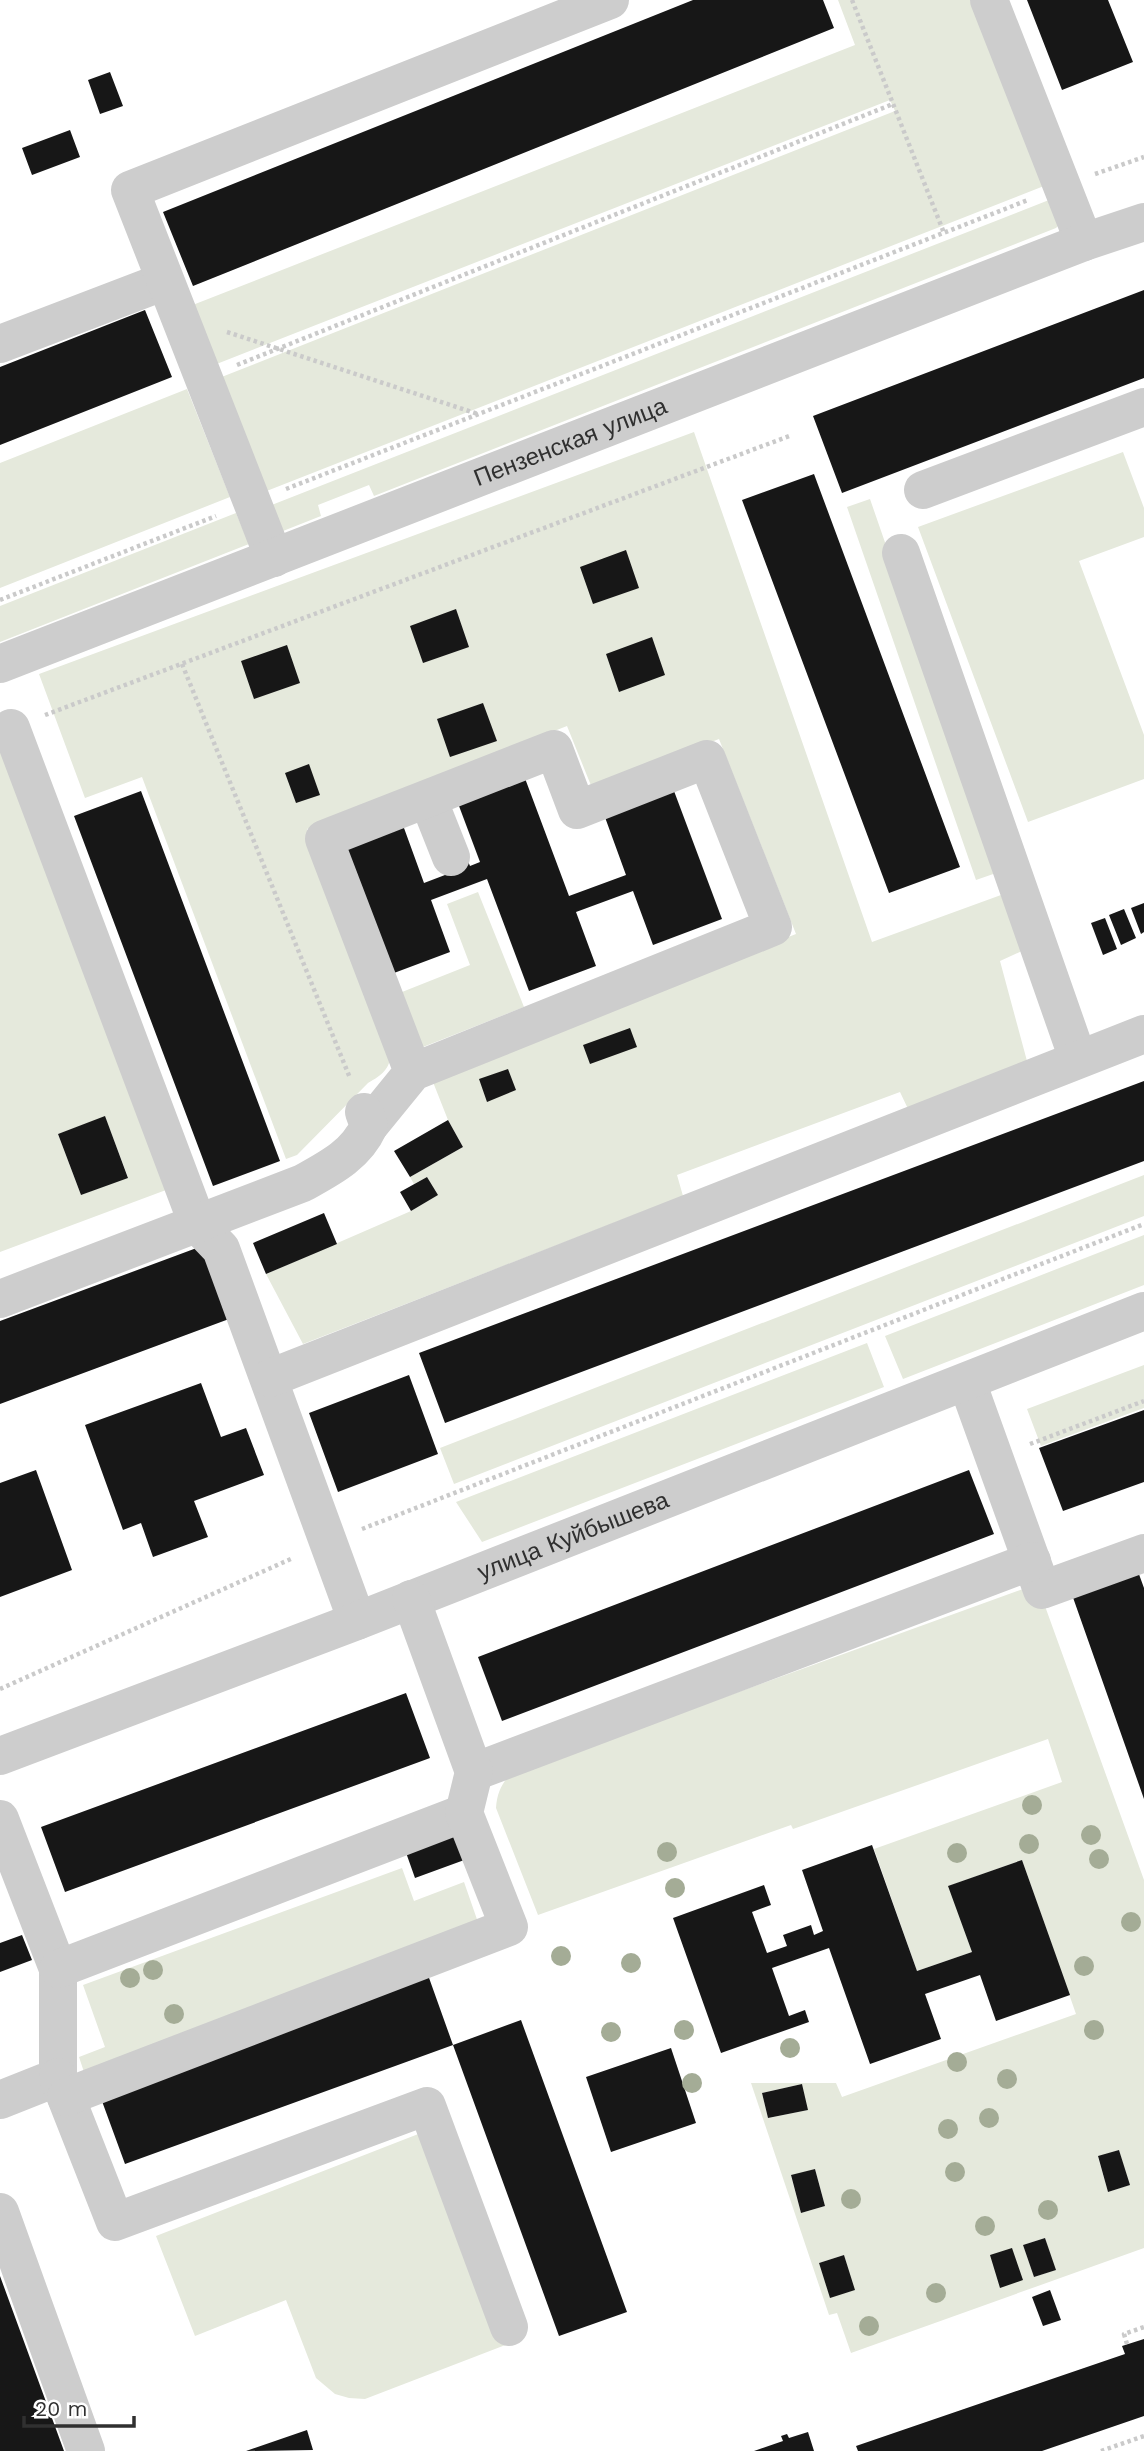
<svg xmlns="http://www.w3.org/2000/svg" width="1144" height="2451" font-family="'Work Sans',sans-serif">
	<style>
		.green { fill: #e5e9dc; fill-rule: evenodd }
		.building { fill: #171717 }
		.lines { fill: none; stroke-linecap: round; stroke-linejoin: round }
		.path { stroke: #cacaca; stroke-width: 4.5; stroke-dasharray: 3.5 3.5; stroke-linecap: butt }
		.minor { stroke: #cdcdcd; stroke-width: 38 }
		.tree { fill: #a4ac96 }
		.labels { text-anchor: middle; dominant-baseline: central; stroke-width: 7; stroke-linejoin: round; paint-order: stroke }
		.street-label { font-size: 24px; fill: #303030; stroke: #fff }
	</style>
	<rect width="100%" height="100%" fill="#fff"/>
	<path class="green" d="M838,0H970L1044,186L259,494L214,380L895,111L890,100L209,367L185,308L855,45Z
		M1049,200L1058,226L1056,228L374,496L369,485L318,505L321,516L278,533L264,508Z
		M187,389L230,497L0,588V463Z
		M694,432L872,942L1001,895L1022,951L1000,961L1027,1061L909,1111L900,1092L677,1175L683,1196L303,1344L266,1274L411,1211L437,1195L427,1177L414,1184L410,1177L463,1147L448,1120L431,1077L796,934L719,739L592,788L567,726L307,829L391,1053C390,1069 382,1075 368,1083L297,1155L286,1159L142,777L85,798L39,674Z
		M1123,452L1144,508V537L1079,561L1144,735V779L1028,822L918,527Z
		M870,499L999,872L976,880L847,507Z
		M236,513L249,544L0,642V606Z
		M0,741L166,1190L0,1252ZM105,1117L128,1177L81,1195L58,1134Z
		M478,892L524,1007L418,1049L397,994L470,965L447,904Z
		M1144,1175V1216L454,1484L440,1448Z
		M1144,1235V1285L903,1379L885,1336Z
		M867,1343L884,1387L482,1542L456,1502Z
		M1144,1365V1408L1041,1446L1027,1409Z
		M1037,1584L1144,1880V2248L851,2353L837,2313L829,2315L751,2083H836L842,2097L1076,2014L1022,1860L949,1886L972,1952L917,1971L874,1849L1062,1782L1048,1739L793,1829L791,1825L538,1915L496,1808C497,1793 501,1786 509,1775ZM802,2084L807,2110L768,2118L762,2093ZM1119,2150L1129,2185L1108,2192L1098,2157ZM815,2169L825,2206L801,2213L791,2176ZM1045,2238L1055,2270L1034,2277L1023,2245ZM844,2255L854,2290L830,2297L819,2263Z
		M402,1868L414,1901L464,1882L480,1928L84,2072L79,2057L105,2047L83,1985Z
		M426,2131L508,2344L365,2399L349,2398L335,2394L316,2378L286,2300L195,2336L156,2236Z"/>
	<path class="building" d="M693,0H823L834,28L193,286L163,212Z
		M1027,0H1108L1133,62L1062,90Z
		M110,72L123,106L100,114L88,80Z
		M70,130L80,157L32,175L22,148Z
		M1144,290V378L842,493L813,416Z
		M145,310L172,377L0,445V367Z
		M814,474L960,867L889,893L742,500Z
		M626,550L639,588L593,604L580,567Z
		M456,609L469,647L423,663L410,626Z
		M652,637L665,675L619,692L606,654Z
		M287,645L300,683L254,699L241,661Z
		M483,703L497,741L450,757L437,719Z
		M309,764L320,795L296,803L285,773Z
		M523,773L569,896L626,875L602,809L671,783L722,919L653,945L633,891L576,912L596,966L529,991L487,879L431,900L450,952L386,976L335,841L400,817L424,883L445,875L442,868L467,859L470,866L480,862L456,798Z
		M141,791L280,1161L213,1186L74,816Z
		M1144,903V932L1141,934L1131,908Z
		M1124,909L1136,938L1121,945L1109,915Z
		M1105,918L1117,949L1103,955L1091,923Z
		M630,1028L637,1047L590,1064L583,1045Z
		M508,1069L516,1090L487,1102L479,1079Z
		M1144,1081V1161L445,1423L419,1353Z
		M105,1116L128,1178L81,1195L58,1134Z
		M448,1120L463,1147L410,1177L394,1151Z
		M427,1177L438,1195L411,1211L400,1192Z
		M324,1213L337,1244L266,1274L253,1243Z
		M202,1246L229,1319L0,1404V1321Z
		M409,1375L438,1454L338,1492L309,1413Z
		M201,1383L221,1437L246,1428L264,1475L194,1501L208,1537L153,1557L141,1523L123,1530L85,1425Z
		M1144,1410V1482L1063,1511L1039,1448Z
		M36,1470L72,1570L0,1597V1483Z
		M969,1470L994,1534L502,1721L478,1657Z
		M1136,1566L1144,1588V1799L1070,1589Z
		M406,1693L430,1758L65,1892L41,1827Z
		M456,1827L467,1859L415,1878L404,1847Z
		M872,1845L917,1971L972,1952L948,1886L1022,1860L1070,1995L996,2021L980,1975L925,1994L941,2039L870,2064L829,1948L772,1968L789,2016L805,2010L809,2022L721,2053L673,1918L764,1885L771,1905L752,1912L767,1953L787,1946L783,1935L811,1925L814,1935L823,1931L802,1870Z
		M22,1935L32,1960L0,1972V1943Z
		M428,1975L453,2045L125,2164L99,2093Z
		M521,2020L627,2312L559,2336L453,2045Z
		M671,2048L696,2123L611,2152L586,2077Z
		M802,2084L808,2110L768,2118L762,2093Z
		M1119,2150L1130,2185L1108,2192L1098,2156Z
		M815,2169L825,2206L801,2213L791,2175Z
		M1045,2238L1056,2270L1034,2277L1023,2245Z
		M1012,2248L1023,2280L1000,2288L990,2255Z
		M844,2255L855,2290L830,2298L819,2263Z
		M0,2276L64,2451H0Z
		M1050,2290L1061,2320L1043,2326L1032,2297Z
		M1144,2339V2416L1042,2451H858L856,2446L1125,2354L1122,2346Z
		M307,2430L313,2450L246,2451Z
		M808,2432L814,2451H754L783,2441L781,2436L787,2434L789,2438Z"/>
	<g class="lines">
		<path class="path" d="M852,0L944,233
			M1095,174L1144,157
			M227,332L478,414
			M237,365L893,104
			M286,489L1028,200
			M0,600L216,516
			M182,664L350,1078
			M45,715L792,435
			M1030,1444L1144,1401
			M362,1529L1144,1224
			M0,1689L293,1558
			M1127,2344L1124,2334L1144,2327
			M1101,2451L1144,2436"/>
		<g class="minor">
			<path d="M989,0L1084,242"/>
			<path d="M0,344L165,281"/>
			<path d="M923,490L1144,407"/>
			<path d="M901,553L1078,1059"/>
			<path d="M274,558L130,190L610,0"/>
			<path id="s1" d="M0,664L1084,242L1144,222"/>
			<path d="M11,728L198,1225L221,1249L357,1621"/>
			<path d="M428,799L451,857"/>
			<path d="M369,1126L413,1072L773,927L707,759L577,810L554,749L324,839L413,1072"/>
			<path d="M0,1299L303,1183C330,1168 356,1155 369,1126L364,1112"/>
			<path d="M270,1378L1144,1034"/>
			<path d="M967,1382L1042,1590L1144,1553"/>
			<path id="s2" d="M0,1756L357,1621L1144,1311"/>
			<path d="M474,1772L1032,1561"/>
			<path d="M0,1819L58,1969V2077L0,2100"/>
			<path d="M58,1969L464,1813"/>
			<path d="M58,2077L115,2222L427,2106L509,2327"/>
			<path d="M66,2097L509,1927L464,1813L474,1772L411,1599"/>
			<path d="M0,2212L86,2451"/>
		</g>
	</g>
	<g class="tree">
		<circle cx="1032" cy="1805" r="10"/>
		<circle cx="1091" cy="1835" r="10"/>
		<circle cx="1029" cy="1844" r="10"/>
		<circle cx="667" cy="1852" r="10"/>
		<circle cx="957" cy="1853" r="10"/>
		<circle cx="1099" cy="1859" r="10"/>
		<circle cx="675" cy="1888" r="10"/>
		<circle cx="1131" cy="1922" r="10"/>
		<circle cx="561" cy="1956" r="10"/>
		<circle cx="631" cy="1963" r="10"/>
		<circle cx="1084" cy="1966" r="10"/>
		<circle cx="153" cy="1970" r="10"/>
		<circle cx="130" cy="1978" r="10"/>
		<circle cx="174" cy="2014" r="10"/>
		<circle cx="684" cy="2030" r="10"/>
		<circle cx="1094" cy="2030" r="10"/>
		<circle cx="611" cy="2032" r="10"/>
		<circle cx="790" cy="2048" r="10"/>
		<circle cx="957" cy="2062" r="10"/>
		<circle cx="1007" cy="2079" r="10"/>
		<circle cx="692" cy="2083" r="10"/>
		<circle cx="989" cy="2118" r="10"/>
		<circle cx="948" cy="2129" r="10"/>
		<circle cx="955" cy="2172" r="10"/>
		<circle cx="851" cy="2199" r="10"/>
		<circle cx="1048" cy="2210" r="10"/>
		<circle cx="985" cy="2226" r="10"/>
		<circle cx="936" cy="2293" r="10"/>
		<circle cx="869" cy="2326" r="10"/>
	</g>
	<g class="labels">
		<g class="street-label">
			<text stroke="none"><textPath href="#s1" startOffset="612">Пензенская улица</textPath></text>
			<text stroke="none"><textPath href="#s2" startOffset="614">улица Куйбышева</textPath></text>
		</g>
	</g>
	<path d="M24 2416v10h110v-10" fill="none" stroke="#303030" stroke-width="3.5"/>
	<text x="35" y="2416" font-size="21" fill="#303030" stroke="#ffffff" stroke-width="5" paint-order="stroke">20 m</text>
</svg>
